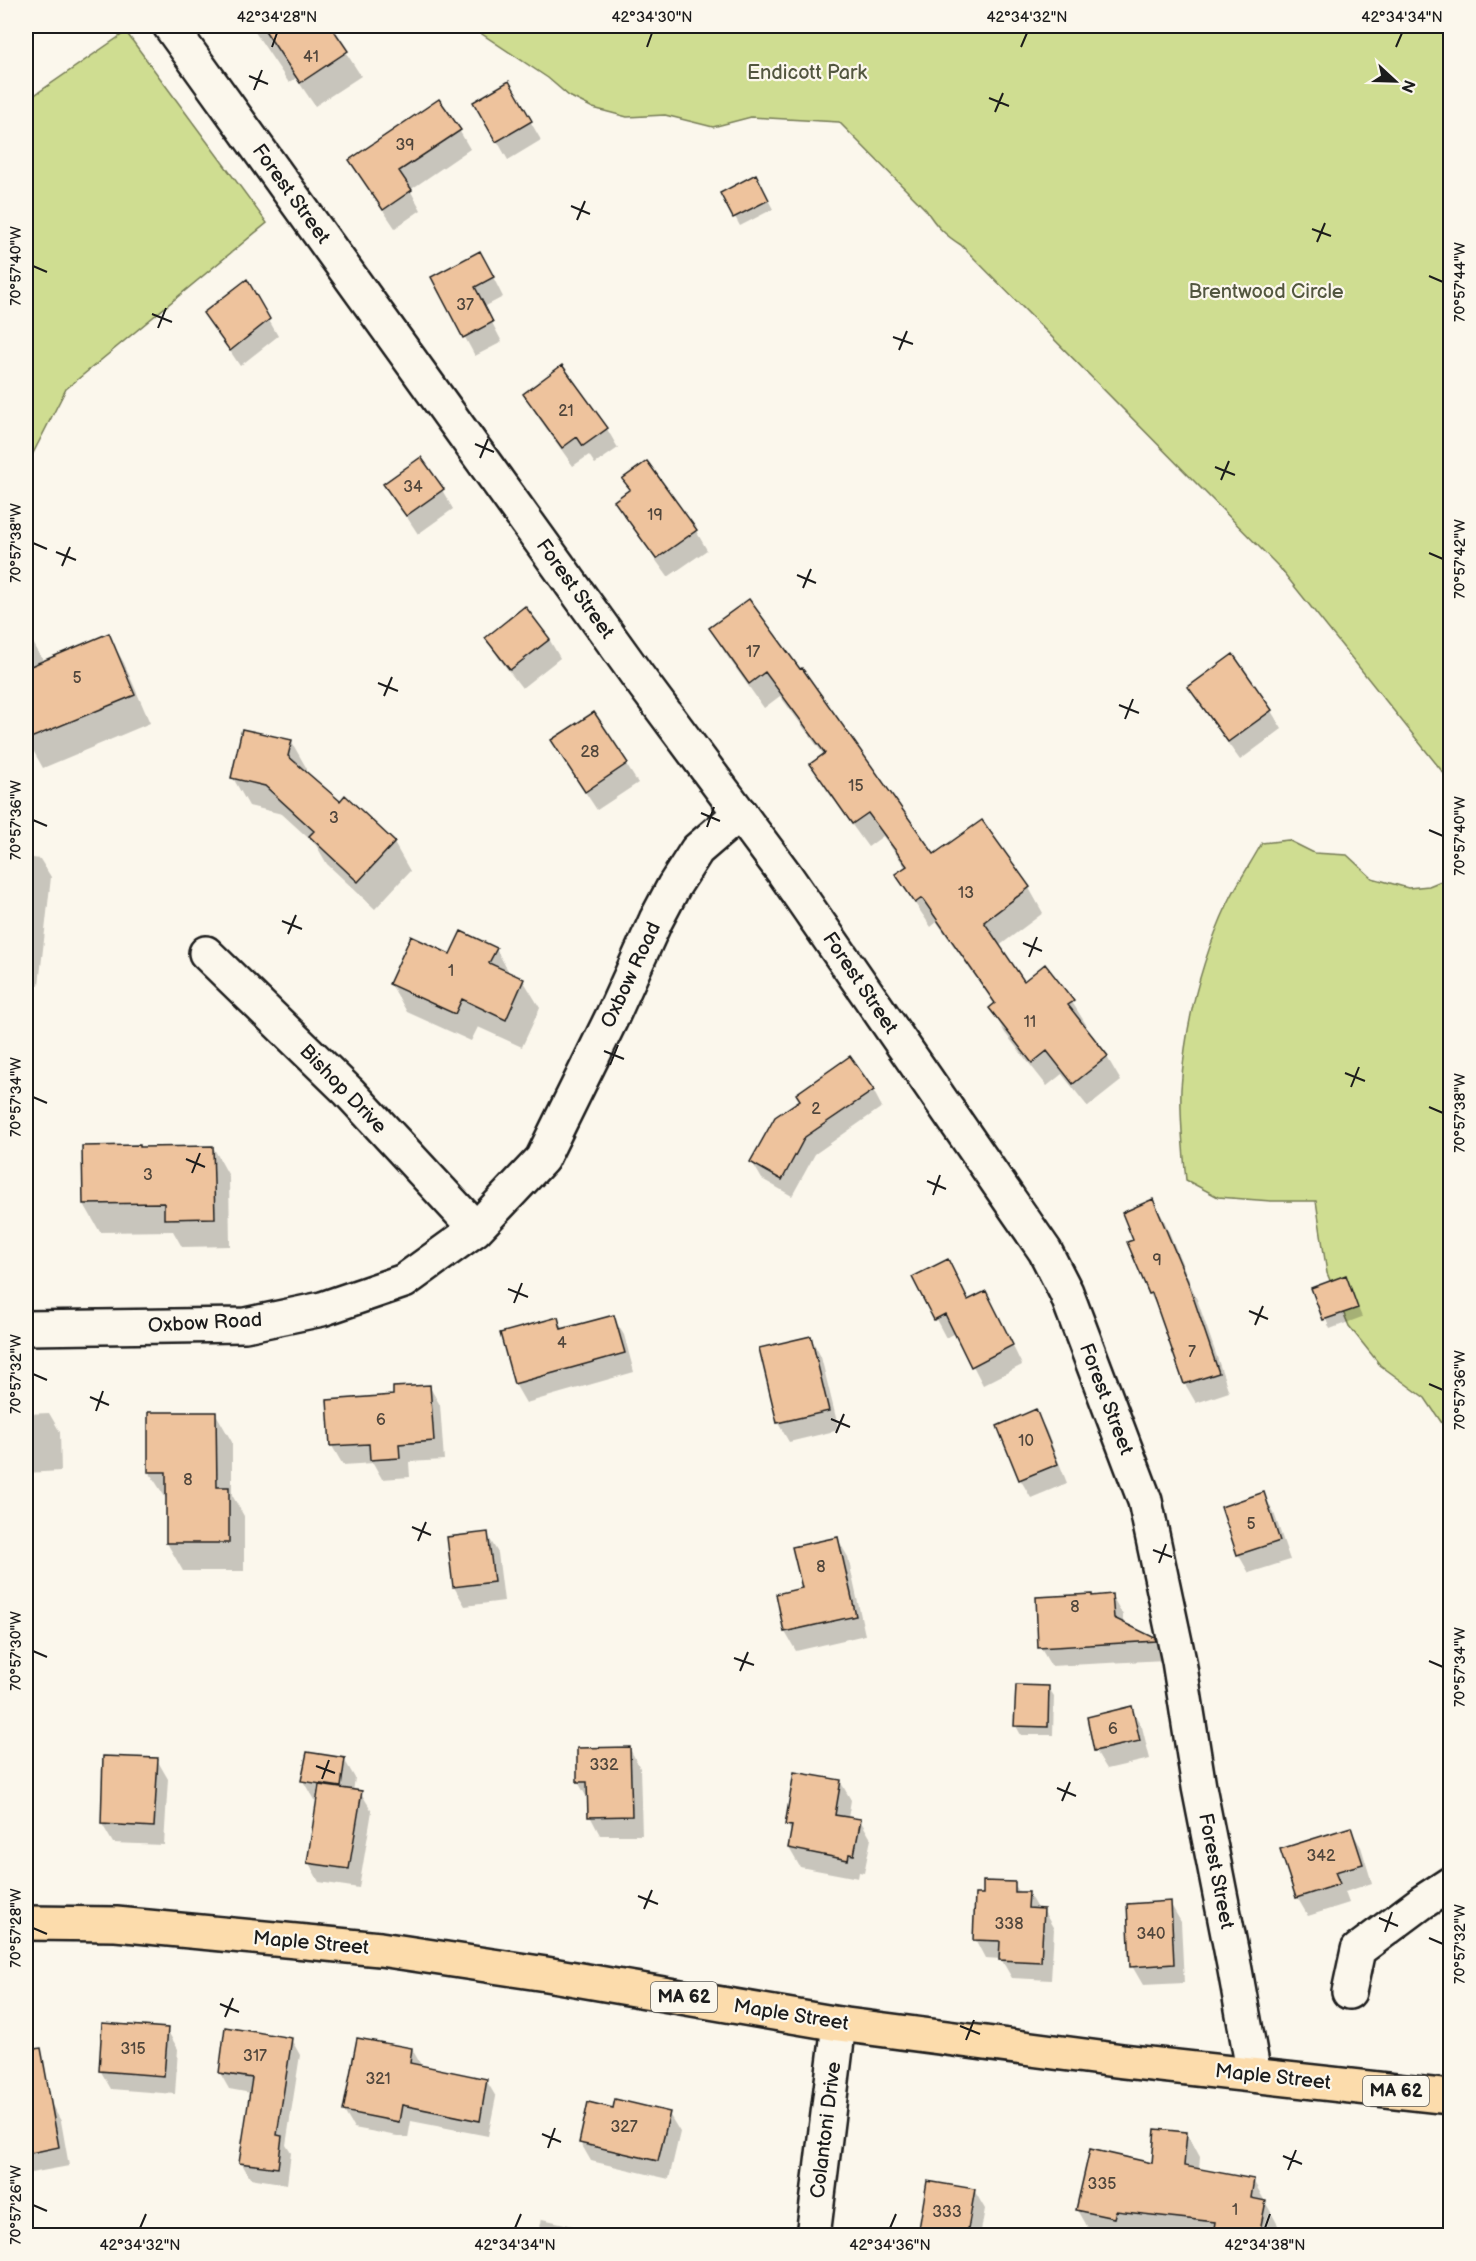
<svg xmlns="http://www.w3.org/2000/svg" width="1476" height="2261" font-family="'Balsamiq Sans',sans-serif">
	<style>
		.green { fill: #cfdd91; stroke: #767c56; stroke-width: 1.5 }
		.shadow { fill: #0003 }
		.building { fill: #eec39d; stroke: #1c1c1c; stroke-width: 1.5 }
		.lines { fill: none; stroke-linecap: round; stroke-linejoin: round }
		.minor-casing { stroke: #1c1c1c; stroke-width: 38 }
		.tertiary-casing { stroke: #1c1c1c; stroke-width: 38 }
		.primary-casing { stroke: #1c1c1c; stroke-width: 38 }
		.minor { stroke: #fbf7ec; stroke-width: 33 }
		.tertiary { stroke: #fbf7ec; stroke-width: 33 }
		.primary { stroke: #fcdcac; stroke-width: 33 }
		.ticks { fill: none; stroke: #1c1c1c; stroke-width: 2 }
		.labels { text-anchor: middle; dominant-baseline: central; stroke-width: 4.5; stroke-linejoin: round; paint-order: stroke }
		.number-label { font-size: 16px; fill: #50463c }
		.shield { fill: #fbf7ec; stroke: #5f5e5a; stroke-width: 1.5 }
		.shield-label { font-size: 18px; font-weight: bold; fill: #1c1c1c }
		.park-label { font-size: 20px; fill: #52563f; stroke: #fbf7ec }
		.street-label { font-size: 20px; fill: #1c1c1c; stroke: #fbf7ec }
		.neatline { fill: none; stroke: #1c1c1c; stroke-width: 2 }
		.ticks-label { font-size: 15px; text-anchor: middle; fill: #1c1c1c }
	</style>
	<rect width="100%" height="100%" fill="#fbf7ec"/>
	<filter id="ink" filterUnits="userSpaceOnUse"><feTurbulence type="fractalNoise" baseFrequency=".0167" numOctaves="2"/><feDisplacementMap in="SourceGraphic" scale="12" xChannelSelector="R" yChannelSelector="G"/><feConvolveMatrix kernelMatrix="1 2 1 2 8 2 1 2 1" color-interpolation-filters="sRGB"/></filter>
	<g filter="url(#ink)">
		<path class="green" d="M477,26H1450V781L1279,567L961,245C945,235 936,226 926,210L839,122L751,117L713,127L665,115L627,117L593,108L569,96L548,78L479,32Z
			M126,32L267,223L66,389L26,467V101Z
			M1288,840L1314,853L1347,855L1372,878L1408,888L1429,886L1446,879L1450,875V1435L1425,1398L1380,1365L1349,1326L1327,1273L1316,1201H1271L1218,1197L1186,1180C1183,1150 1180,1119 1181,1089C1185,1025 1201,961 1228,903C1238,882 1251,863 1262,843Z"/>
		<path class="shadow" d="M251,26H329L361,76L315,106L296,78L289,83Z
			M508,83L541,140L508,160L475,102Z
			M459,130L470,149L410,190L421,210L395,228L362,179Z
			M755,176L773,209L740,226L722,193Z
			M490,271L503,297L484,307L502,342L475,356L433,278Z
			M247,282L278,336L240,366L205,313Z
			M525,395L607,429L618,448L595,464L589,455L573,466L536,414Z
			M624,479L696,531L707,550L668,577L627,520L616,501L631,491Z
			M385,484L442,490L453,509L418,534Z
			M748,601L934,856L981,823L1029,888L1043,913L999,946L1024,983L1072,1002L1087,1026L1084,1028L1107,1057L1121,1081L1088,1107L1062,1074L1047,1086L1005,1033L991,1008L995,1005L937,922L931,927L912,899L897,874L906,868L883,836L868,847L826,789L812,764L824,755L780,696L764,708L725,653L711,629Z
			M108,635L124,663L150,723L43,768L26,738V641L31,639L44,662Z
			M487,638L549,639L560,658L522,688L498,657Z
			M1190,687L1271,711L1282,729L1240,760L1201,706Z
			M594,714L638,783L597,810L564,760Z
			M291,741L307,769L306,774L340,803L345,797L394,843L410,871L375,909L327,864L316,845L282,814L249,806L233,778Z
			M26,857L40,859L51,877L39,985L26,983Z
			M496,949L510,974L523,980L540,1008L522,1047L478,1027L471,1041L407,1012L391,984L451,956Z
			M873,1090L882,1107L815,1154L792,1196L762,1179L752,1162Z
			M213,1147L229,1176L230,1246L182,1247L173,1231L100,1232L84,1204L140,1149Z
			M1153,1201L1164,1220L1198,1302L1229,1392L1196,1403L1185,1384L1160,1312L1150,1294L1129,1243L1135,1240Z
			M1345,1277L1362,1317L1330,1329L1313,1289Z
			M914,1278L996,1311L1022,1365L983,1385L956,1333L946,1338Z
			M613,1317L624,1335L634,1372L526,1403L515,1384L501,1334L557,1319L564,1330Z
			M811,1338L821,1357L839,1430L789,1442L778,1423L761,1349Z
			M429,1386L440,1405L444,1460L409,1462L410,1477L382,1479L373,1463L343,1465L332,1446L328,1401L395,1397Z
			M1035,1411L1046,1430L1067,1483L1031,1498L1020,1479Z
			M49,1413L60,1432L61,1471L26,1473V1414Z
			M216,1414L232,1442V1495L244,1516V1571H183L167,1543V1500L149,1472Z
			M1263,1494L1274,1513L1290,1560L1249,1573L1238,1554Z
			M487,1534L498,1553L504,1601L465,1606L454,1587Z
			M837,1538L848,1557L865,1635L796,1651L785,1632L778,1596L804,1589Z
			M1112,1596L1123,1615V1624L1154,1639L1165,1660L1051,1666L1040,1647Z
			M1048,1687L1054,1696L1053,1735H1021L1016,1726Z
			M1131,1708L1142,1727L1150,1759L1107,1769L1096,1751Z
			M1450,1746V1757L1446,1749Z
			M630,1749L640,1768L642,1835H600L590,1816L589,1801L578,1782V1750Z
			M344,1759L355,1778L353,1792L361,1793L372,1811L359,1888L319,1882L309,1863L318,1801L314,1800L303,1781Z
			M157,1760L168,1779L164,1845L113,1843L102,1824Z
			M840,1781L851,1800L848,1818L860,1820L871,1839L864,1873L859,1872L858,1878L800,1867L789,1848L792,1833L787,1824Z
			M1350,1829L1361,1847L1372,1883L1345,1892L1349,1903L1308,1916L1297,1897Z
			M1014,1884L1020,1893H1028L1038,1910H1043L1054,1929L1051,1980L1012,1978L1001,1959L985,1958L975,1939Z
			M1170,1903L1181,1922L1184,1983L1143,1985L1132,1966Z
			M226,2029L291,2039L300,2055L286,2145L291,2153L287,2184L250,2178L241,2162L251,2093L229,2089L220,2073Z
			M167,2030L178,2049L175,2094L111,2089L100,2070Z
			M26,2047L35,2098L26,2100Z
			M412,2049L421,2065L486,2080L496,2097L488,2136L411,2121L408,2138L354,2128L344,2111Z
			M50,2102L61,2121L69,2166L31,2173L26,2163V2106Z
			M614,2109L669,2114L680,2132L669,2179L591,2161L580,2142Z
			M1187,2133L1200,2157L1199,2170L1253,2180L1278,2225L1276,2236H1149L1129,2233L1128,2236H1102L1091,2233L1078,2210L1153,2165Z
			M974,2190L985,2209L980,2236H920Z
			M542,2219L574,2226L578,2234L586,2236H538Z"/>
		<path class="building" d="M262,26H331L348,51L300,83Z
			M509,81L532,121L496,142L473,102Z
			M439,99L461,130L399,171L412,190L383,210L349,160Z
			M756,174L769,200L733,218L720,193Z
			M480,251L494,277L475,287L493,322L463,338L431,277Z
			M247,279L270,319L230,351L203,313Z
			M562,365L608,428L583,446L577,437L562,448L523,394Z
			M421,457L444,489L406,516L383,484Z
			M647,461L697,530L656,559L614,501L630,489L622,479Z
			M749,599L800,669L802,668L934,854L982,820L1030,887L984,922L1024,981L1045,964L1074,1001L1068,1005L1108,1056L1073,1084L1047,1051L1032,1063L989,1008L995,1003L922,898L915,903L895,874L907,866L868,813L852,824L810,764L825,753L765,672L749,684L709,628Z
			M525,606L550,639L510,670L485,638Z
			M109,633L135,695L26,740V668Z
			M1233,654L1272,710L1228,742L1188,687Z
			M594,712L628,763L585,792L551,740Z
			M242,729L292,740L288,756L340,801L345,795L395,842L358,882L309,836L314,831L265,786L231,778Z
			M461,931L497,948L489,963L524,979L506,1020L462,999L455,1014L389,984L411,936L450,954Z
			M850,1056L874,1090L805,1137L782,1180L750,1162L775,1117L800,1100L796,1094Z
			M140,1145V1147L213,1146L215,1218L164,1219V1203L83,1204L82,1146Z
			M1153,1199L1188,1282L1219,1373L1184,1384L1152,1293L1149,1294L1127,1242L1133,1240L1122,1213Z
			M948,1259L968,1300L986,1291L1013,1345L971,1367L945,1314L934,1320L912,1277Z
			M1346,1275L1358,1308L1323,1320L1311,1288Z
			M614,1315L625,1353L514,1384L500,1333L558,1317L561,1329Z
			M811,1336L829,1411L777,1423L759,1348Z
			M430,1385L434,1441L399,1444L400,1458L370,1460L369,1444L330,1446L327,1400L393,1395V1387Z
			M1036,1409L1058,1464L1019,1480L997,1426Z
			M148,1412H216L217,1487H229V1543H166V1472H148Z
			M1264,1492L1280,1541L1237,1555L1221,1507Z
			M488,1532L494,1582L453,1587L447,1537Z
			M838,1537L856,1616L784,1632L776,1594L802,1588L792,1547Z
			M1092,1594V1596L1112,1594L1114,1618L1155,1638L1156,1641L1038,1648L1036,1597Z
			M1016,1685L1049,1686L1048,1727L1014,1726Z
			M1132,1706L1140,1741L1094,1751L1087,1717Z
			M630,1747L632,1816L588,1817L587,1782H577V1748Z
			M307,1752L345,1758L341,1787L301,1781Z
			M103,1756L158,1758L154,1827L101,1824Z
			M794,1772L841,1780L835,1815L861,1819L854,1855L849,1854L848,1860L788,1848L792,1826L785,1825Z
			M319,1785L362,1791L349,1869L307,1863Z
			M1351,1827L1363,1864L1335,1872L1340,1884L1296,1898L1280,1849Z
			M983,1881L1015,1882V1892H1029L1028,1908L1044,1909L1041,1962L999,1960L1000,1941L973,1940L975,1894H983Z
			M1171,1901L1174,1964L1130,1967L1127,1904Z
			M102,2023L168,2028L164,2076L99,2071Z
			M225,2027L292,2038L277,2135L282,2136L278,2168L239,2163L252,2078L219,2073Z
			M357,2038L412,2048L410,2063L487,2079L480,2121L402,2105L399,2122L343,2111Z
			M41,2048L59,2147L26,2154V2050Z
			M615,2099L670,2112L658,2161L579,2143L588,2102L613,2108Z
			M1155,2129L1187,2132L1184,2166L1254,2179L1251,2198L1266,2201L1259,2235H1213L1215,2222L1116,2211L1114,2218L1076,2210L1090,2149L1152,2163Z
			M927,2181L975,2189L967,2235H918Z"/>
		<g class="lines">
			<g class="minor-casing">
				<path id="minor" d="M206,953L349,1092L476,1229
					M26,1328L245,1325L322,1309L404,1281L476,1229L542,1159L612,1017L656,920L674,886L697,850L740,813
					M1349,1992L1358,1950L1421,1903L1450,1884
					M813,2236L839,2024"/>
			</g>
			<g class="tertiary-casing">
				<path id="tertiary" d="M170,26L639,678L784,873L1045,1251L1066,1292L1145,1501L1179,1661L1199,1787L1235,1970L1254,2075"/>
			</g>
			<g class="primary-casing">
				<path id="primary" d="M26,1923L116,1924L380,1949L546,1974L839,2024L1123,2061L1450,2097"/>
			</g>
			<use href="#minor" class="minor"/>
			<use href="#tertiary" class="tertiary"/>
			<use href="#primary" class="primary"/>
		</g>
	</g>
	<path class="ticks" d="M272,47L277,33M647,47L652,33M1021,47L1027,33M1396,47L1402,33M249,76L268,84M254,90L262,70M989,98L1009,106M995,112L1003,93M571,206L590,214M577,220L585,201M1312,229L1331,236M1317,242L1325,223M33,266L47,272M1429,276L1443,282M152,314L172,322M158,328L166,308M893,337L913,344M899,350L907,331M475,444L494,452M480,458L488,439M1215,467L1235,475M1221,480L1229,461M33,543L47,549M56,552L76,560M1429,553L1443,559M62,566L70,547M797,575L816,583M803,588L811,569M378,683L398,691M384,696L392,677M1119,705L1139,713M1125,719L1133,699M701,813L720,821M33,820L47,826M707,827L714,807M1429,830L1443,836M282,921L302,929M288,934L296,915M1023,943L1042,951M1029,957L1037,937M604,1051L624,1059M610,1065L618,1045M1345,1073L1365,1081M1351,1087L1359,1067M33,1097L47,1103M1429,1107L1443,1113M186,1159L205,1167M192,1173L200,1153M927,1181L946,1189M933,1195L940,1175M508,1289L528,1297M514,1303L522,1283M1249,1311L1268,1319M1255,1325L1263,1306M33,1374L47,1380M1429,1384L1443,1390M90,1397L109,1405M96,1411L103,1391M831,1419L850,1427M836,1433L844,1414M412,1527L431,1535M418,1541L426,1522M1153,1550L1172,1557M1159,1563L1166,1544M33,1651L47,1657M734,1658L754,1665M1429,1661L1443,1667M740,1671L748,1652M316,1766L335,1773M322,1779L329,1760M1057,1788L1076,1796M1062,1801L1070,1782M638,1896L658,1904M644,1909L652,1890M1379,1918L1398,1926M33,1928L47,1934M1385,1932L1392,1912M1429,1938L1443,1944M220,2004L239,2012M225,2017L233,1998M960,2026L980,2034M966,2040L974,2020M542,2134L561,2142M548,2148L555,2128M1283,2156L1302,2164M1288,2170L1296,2150M33,2205L47,2211M140,2228L146,2214M515,2228L521,2214M890,2228L896,2214M1265,2228L1270,2214"/>
	<g class="labels">
		<g class="number-label">
			<text x="311" y="57">41</text>
			<text x="405" y="145">39</text>
			<text x="465" y="305">37</text>
			<text x="566" y="411">21</text>
			<text x="413" y="487">34</text>
			<text x="655" y="515">19</text>
			<text x="753" y="652">17</text>
			<text x="77" y="678">5</text>
			<text x="590" y="752">28</text>
			<text x="856" y="786">15</text>
			<text x="334" y="818">3</text>
			<text x="966" y="893">13</text>
			<text x="451" y="971">1</text>
			<text x="1030" y="1022">11</text>
			<text x="816" y="1109">2</text>
			<text x="148" y="1175">3</text>
			<text x="1157" y="1260">9</text>
			<text x="562" y="1343">4</text>
			<text x="1192" y="1352">7</text>
			<text x="381" y="1420">6</text>
			<text x="1026" y="1441">10</text>
			<text x="188" y="1480">8</text>
			<text x="1251" y="1524">5</text>
			<text x="821" y="1567">8</text>
			<text x="1075" y="1607">8</text>
			<text x="1113" y="1729">6</text>
			<text x="604" y="1765">332</text>
			<text x="1321" y="1856">342</text>
			<text x="1009" y="1924">338</text>
			<text x="1151" y="1934">340</text>
			<text x="133" y="2049">315</text>
			<text x="255" y="2056">317</text>
			<text x="378" y="2079">321</text>
			<text x="624" y="2127">327</text>
			<text x="1102" y="2184">335</text>
			<text x="1235" y="2210">1</text>
			<text x="947" y="2212">333</text>
		</g>
		<g class="shield">
			<rect x="651" y="1982" width="66" height="30" rx="4.5"/>
			<rect x="1363" y="2076" width="66" height="30" rx="4.5"/>
		</g>
		<g class="shield-label">
			<text x="684" y="1997">MA 62</text>
			<text x="1396" y="2091">MA 62</text>
		</g>
		<g class="park-label">
			<text x="807" y="73">Endicott Park</text>
			<text x="1266" y="292">Brentwood Circle</text>
		</g>
		<g class="street-label">
			<text transform="translate(291 194) rotate(54)">Forest Street</text>
			<text transform="translate(575 589) rotate(54)">Forest Street</text>
			<text transform="translate(631 975) rotate(-65)">Oxbow Road</text>
			<text transform="translate(860 983) rotate(56)">Forest Street</text>
			<text transform="translate(343 1089) rotate(46)">Bishop Drive</text>
			<text transform="translate(205 1323) rotate(-3)">Oxbow Road</text>
			<text transform="translate(1106 1399) rotate(69)">Forest Street</text>
			<text transform="translate(1216 1871) rotate(79)">Forest Street</text>
			<text transform="translate(311 1943) rotate(5)">Maple Street</text>
			<text transform="translate(791 2015) rotate(9)">Maple Street</text>
			<text transform="translate(1273 2077) rotate(6)">Maple Street</text>
			<text transform="translate(826 2130) rotate(-83)">Colantoni Drive</text>
		</g>
	</g>
	<rect width="1476" height="2261" fill="none" stroke="#fbf7ec" stroke-width="66"/>
	<g transform="translate(1395 81) rotate(112)" stroke="#fbf7ec" stroke-width="4.5" paint-order="stroke">
	<path d="M0-4.5L10 22L0 15L-10 22Z" fill="#1c1c1c"/>
	<text y="-9" font-size="16" font-weight="bold" text-anchor="middle" fill="#1c1c1c">N</text>
	</g>
	<rect x="33" y="33" width="1410" height="2195" class="neatline"/>
	<g class="ticks-label">
		<text x="277" y="22">42°34'28"N</text>
		<text x="652" y="22">42°34'30"N</text>
		<text x="1027" y="22">42°34'32"N</text>
		<text x="1402" y="22">42°34'34"N</text>
		<text transform="translate(16 266) rotate(-90)" y="5">70°57'40"W</text>
		<text transform="translate(1460 282) rotate(-90)" y="5">70°57'44"W</text>
		<text transform="translate(16 543) rotate(-90)" y="5">70°57'38"W</text>
		<text transform="translate(1460 559) rotate(-90)" y="5">70°57'42"W</text>
		<text transform="translate(16 820) rotate(-90)" y="5">70°57'36"W</text>
		<text transform="translate(1460 836) rotate(-90)" y="5">70°57'40"W</text>
		<text transform="translate(16 1097) rotate(-90)" y="5">70°57'34"W</text>
		<text transform="translate(1460 1113) rotate(-90)" y="5">70°57'38"W</text>
		<text transform="translate(16 1374) rotate(-90)" y="5">70°57'32"W</text>
		<text transform="translate(1460 1390) rotate(-90)" y="5">70°57'36"W</text>
		<text transform="translate(16 1651) rotate(-90)" y="5">70°57'30"W</text>
		<text transform="translate(1460 1667) rotate(-90)" y="5">70°57'34"W</text>
		<text transform="translate(16 1928) rotate(-90)" y="5">70°57'28"W</text>
		<text transform="translate(1460 1944) rotate(-90)" y="5">70°57'32"W</text>
		<text transform="translate(16 2205) rotate(-90)" y="5">70°57'26"W</text>
		<text x="140" y="2250">42°34'32"N</text>
		<text x="515" y="2250">42°34'34"N</text>
		<text x="890" y="2250">42°34'36"N</text>
		<text x="1265" y="2250">42°34'38"N</text>
	</g>
</svg>
